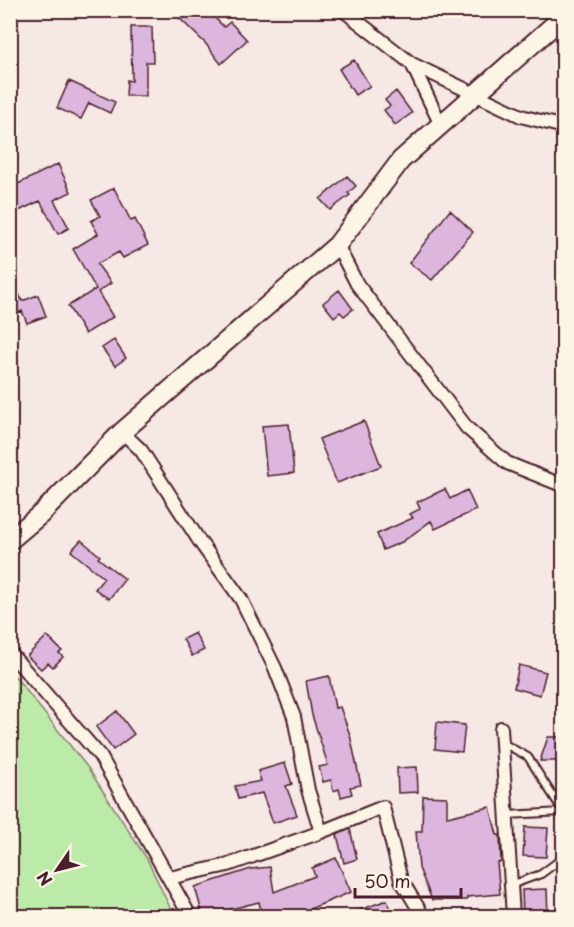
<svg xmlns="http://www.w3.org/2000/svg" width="574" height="927" font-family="'Playpen Sans',sans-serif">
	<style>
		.green { fill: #bceaa8; stroke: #83846a; stroke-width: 1.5 }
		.building { fill: #ddb6de; stroke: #4a1f2b; stroke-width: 1.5 }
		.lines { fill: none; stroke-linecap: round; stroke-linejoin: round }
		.service-casing { stroke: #4a1f2b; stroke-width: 10 }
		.minor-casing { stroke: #4a1f2b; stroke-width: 16 }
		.secondary-casing { stroke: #4a1f2b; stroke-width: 22 }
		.service { stroke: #fcf5e5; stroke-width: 6 }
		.minor { stroke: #fcf5e5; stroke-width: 12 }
		.secondary { stroke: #fcf5e5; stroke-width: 18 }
	</style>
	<rect width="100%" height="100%" fill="#f6e8e4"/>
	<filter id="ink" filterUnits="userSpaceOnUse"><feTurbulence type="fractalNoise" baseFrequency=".0167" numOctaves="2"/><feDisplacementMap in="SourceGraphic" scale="12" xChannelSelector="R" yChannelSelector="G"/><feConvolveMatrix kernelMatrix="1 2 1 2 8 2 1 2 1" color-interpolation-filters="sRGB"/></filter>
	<g filter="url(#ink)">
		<path class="green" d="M10,670L88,768L147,859L174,916H11Z"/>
		<path class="building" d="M171,10H207L224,27L230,22L247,40L221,64L206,44Z
			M131,27H152L153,62H146V96H126L127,80L132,81Z
			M354,60L370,86L355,95L339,69Z
			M69,81L115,102L110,113L89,103L81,119L57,108Z
			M396,91L412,113L395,125L384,110L390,106L385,100Z
			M58,164L71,192L54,200L69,228L58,234L40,201L10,215V188Z
			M347,176L356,186L348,193L350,195L330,210L320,199Z
			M114,188L131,221L135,219L148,245L123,258L119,252L97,264L111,283L98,292L113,317L85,334L68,306L96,289L73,249L98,234L91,221L100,216L91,200Z
			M450,210L473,232L432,280L409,263Z
			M10,273L22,301L38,295L46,316L27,323L22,311L10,316Z
			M339,290L353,309L344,316L340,312L334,317L323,303Z
			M114,340L126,358L115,366L102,348Z
			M364,421L381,466L337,483L319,439Z
			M289,424L294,473L267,476L262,426Z
			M445,489L450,499L467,490L476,510L435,529L431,521L402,542L383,550L377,534L413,518L410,514L420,509L417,502Z
			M81,540L100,556L98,558L125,579L109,599L95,589L104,578L71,551Z
			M195,633L204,650L192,656L183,639Z
			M47,636L62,651L59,653L63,657L53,667L48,663L41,669L27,656Z
			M519,665L546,672L540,695L514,688Z
			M329,676L335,708L340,707L350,735L361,785L350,787L352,794L341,797L339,789L333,791L331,780L323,782L319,767L328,765L312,715L306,681Z
			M117,711L134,734L113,750L96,727Z
			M437,722L465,725L462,752L435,749Z
			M548,737H561V761H540Z
			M285,763L292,784L286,786L297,815L273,823L262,793L238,799L235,786L261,781L258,771Z
			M417,767L418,792L398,793L397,768Z
			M423,796L447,797V817L490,807L497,835H500L501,862L497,863L500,894L467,897V900H432L419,868L416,831H422Z
			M525,827L548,828L546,857L523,856Z
			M350,829L357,859L344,863L337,835Z
			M336,858L351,892L293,916H262L259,902L203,916L195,887L251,869L270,867L274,892L315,876L312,868Z
			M547,889L548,916H523L522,890Z
			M387,900L392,916H346V915Z"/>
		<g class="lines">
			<g class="service-casing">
				<path id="service" d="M503,743L528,757L564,813
					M507,815L563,812
					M511,885L541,874L564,857"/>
			</g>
			<g class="minor-casing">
				<path id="minor" d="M343,10L412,64L521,116L564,127
					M412,64L440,123
					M337,245L357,284L467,428L507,463L564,486
					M122,432L141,450L200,542L241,599L275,668L294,717L308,790L321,832L383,807L401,880L423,916
					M10,653L100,756L190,916
					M501,728L513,916
					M169,878L228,865L321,832"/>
			</g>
			<g class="secondary-casing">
				<path id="secondary" d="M10,540L42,513L122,432L337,245L401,160L564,16"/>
			</g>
			<use href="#service" class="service"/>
			<use href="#minor" class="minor"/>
			<use href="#secondary" class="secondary"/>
		</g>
	</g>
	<rect width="574" height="927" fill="none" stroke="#fcf5e5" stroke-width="36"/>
	<rect x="18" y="18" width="538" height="891" fill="none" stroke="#4a1f2b" stroke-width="2" filter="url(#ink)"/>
	<g transform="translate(57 870) rotate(235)" stroke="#fcf5e5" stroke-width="4.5" paint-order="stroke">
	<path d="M0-4.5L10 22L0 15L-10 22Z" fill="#4a1f2b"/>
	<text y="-9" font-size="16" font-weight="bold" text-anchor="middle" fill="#4a1f2b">N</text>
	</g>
	<path d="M355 888v9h106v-9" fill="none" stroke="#4a1f2b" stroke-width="3"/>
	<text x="364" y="888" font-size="18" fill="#4a1f2b" stroke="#fcf5e5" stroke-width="4.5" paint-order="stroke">50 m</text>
</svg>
